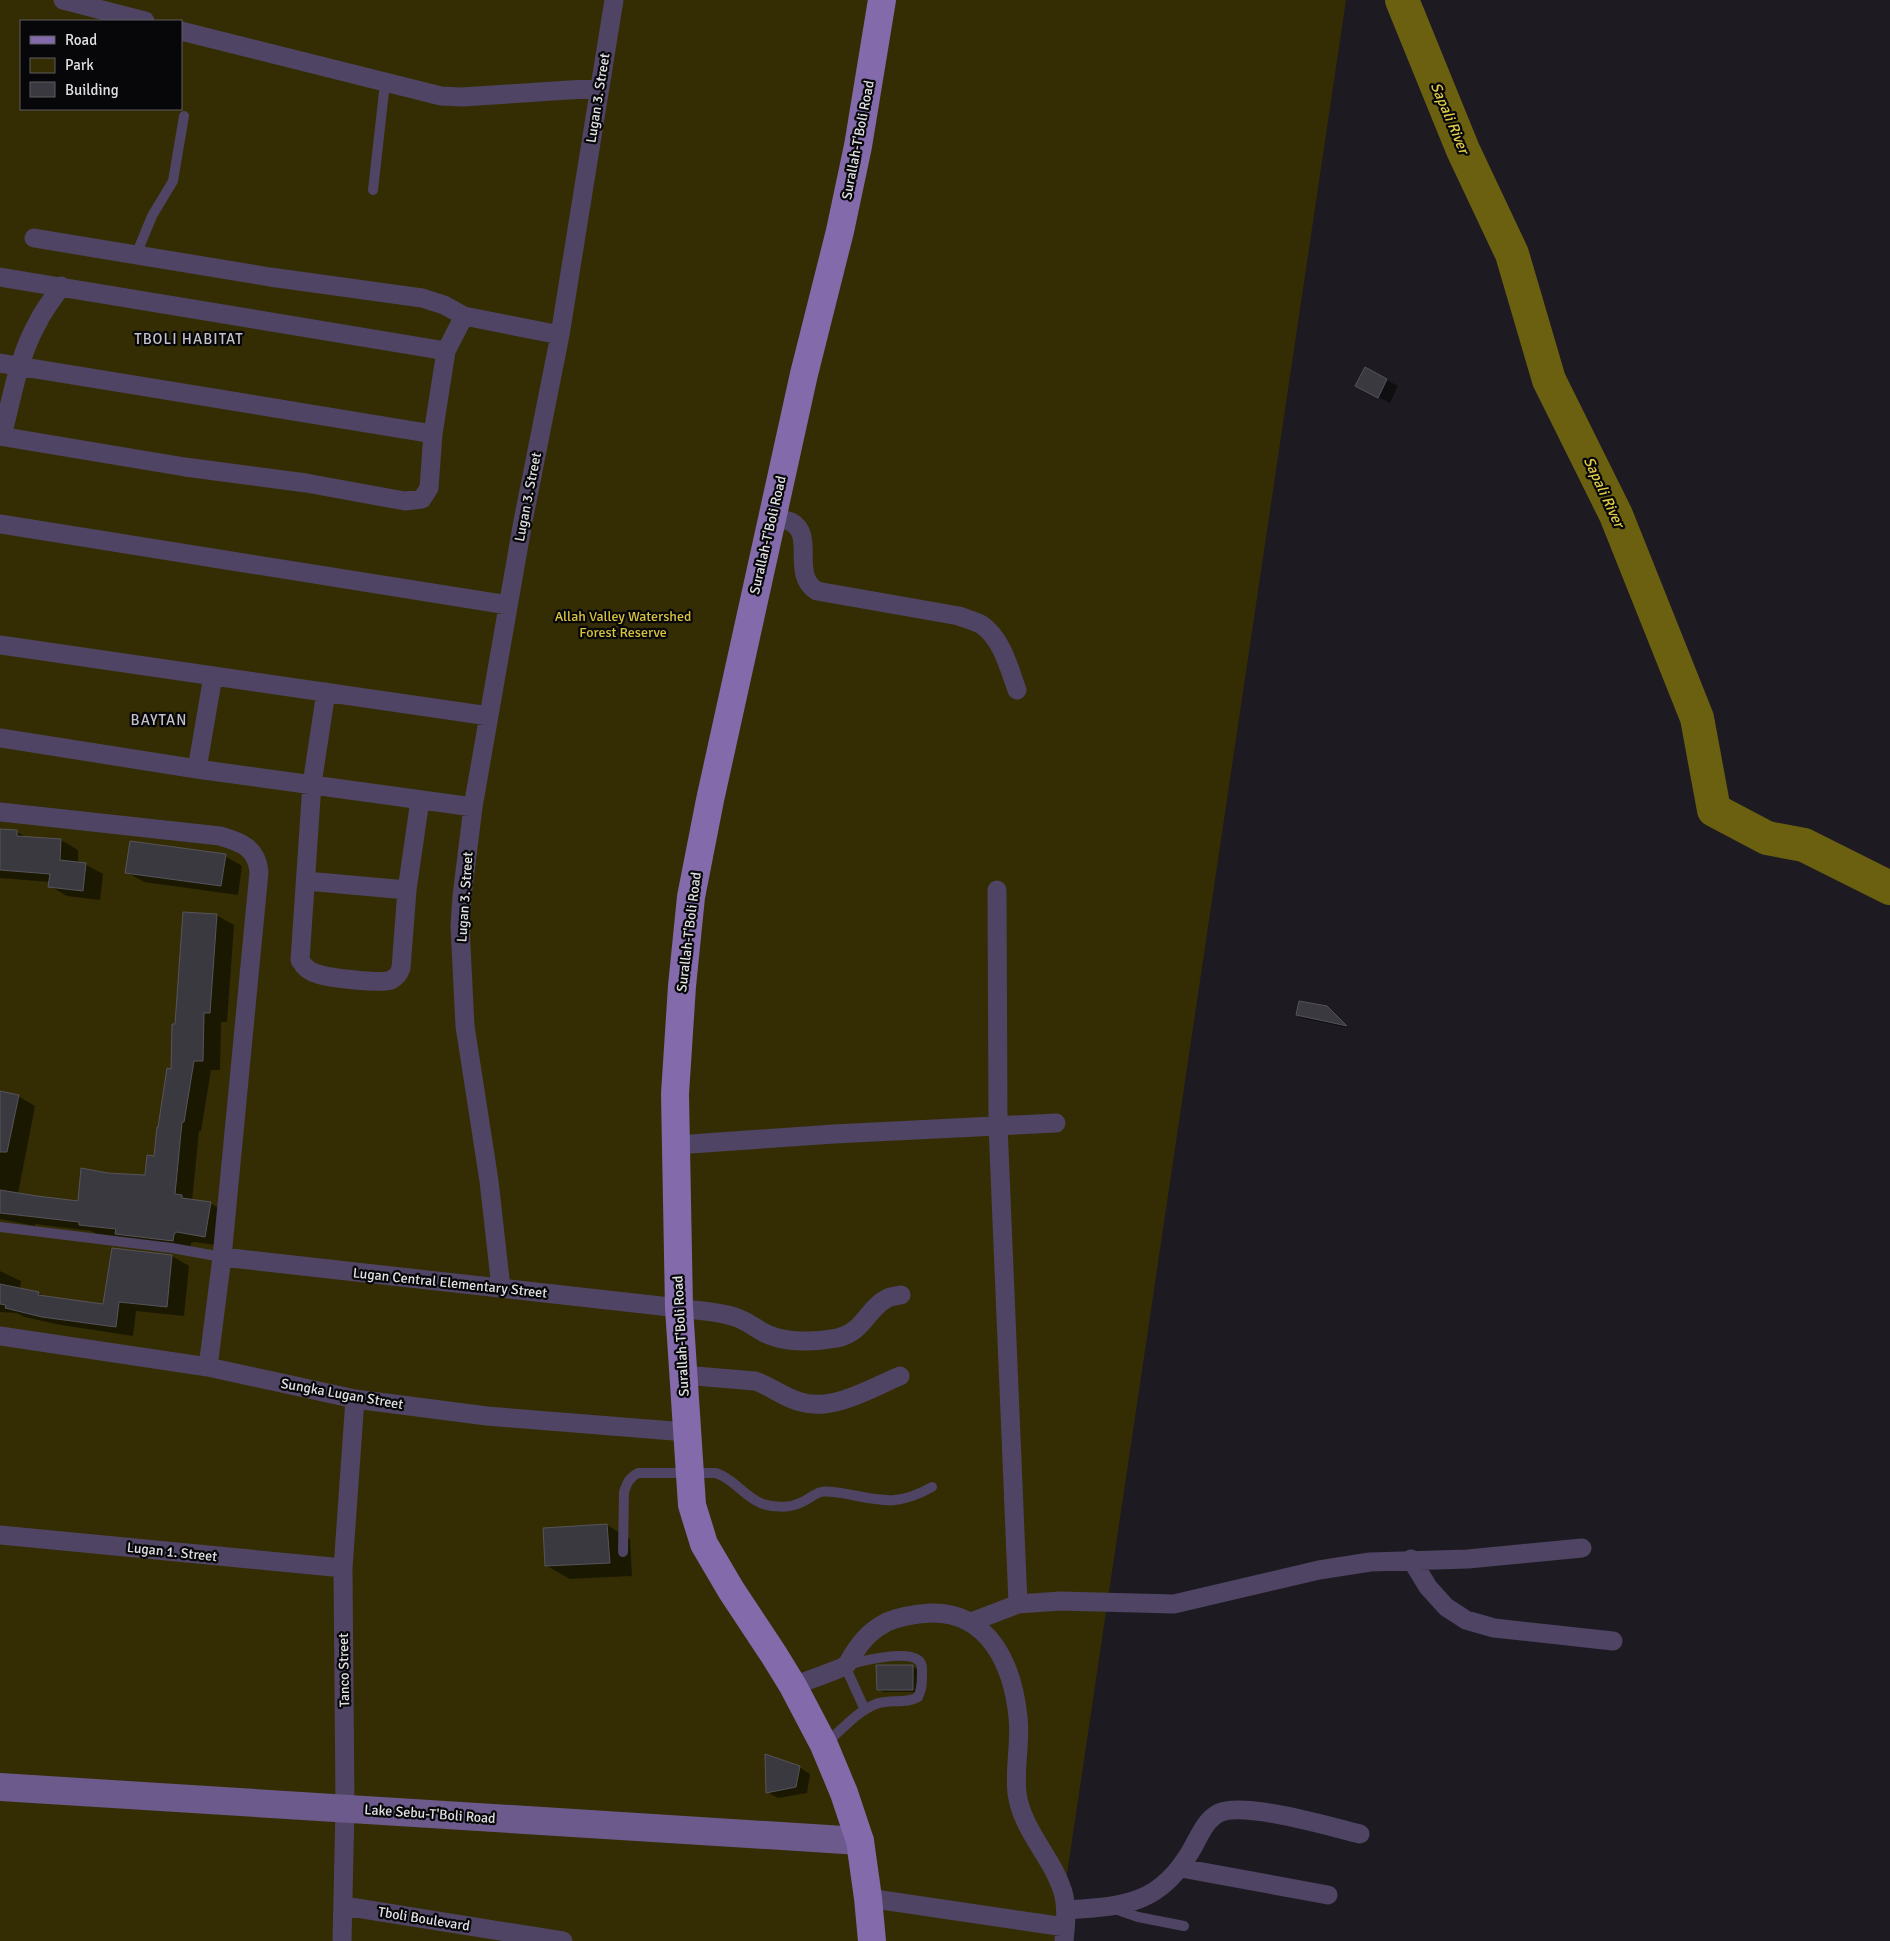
<svg xmlns="http://www.w3.org/2000/svg" width="1890" height="1941" font-family="Signika,sans-serif">
	<style>
		.green { fill: #342d03; fill-rule: evenodd }
		.shadow { fill: #0007 }
		.lines { fill: none; stroke-linecap: round; stroke-linejoin: round }
		.river { stroke: #6b6010; stroke-width: 34 }
		.building { fill: #3b3940; stroke: #56545b }
		.service { stroke: #4f4463; stroke-width: 10 }
		.minor { stroke: #4f4463; stroke-width: 19 }
		.secondary { stroke: #6c5a8c; stroke-width: 28 }
		.primary { stroke: #826aab; stroke-width: 28 }
		.labels { text-anchor: middle; dominant-baseline: central; stroke-width: 4.5; stroke-linejoin: round; paint-order: stroke }
		.street-label { font-size: 14px; fill: #e0dfe3; stroke: #070709 }
		.park-label { font-size: 14px; fill: #d7c33e; stroke: #070709 }
		.water-label { font-size: 15px; font-style: italic; fill: #dfcb48; stroke: #070709 }
		.neighbourhood-label { font-size: 15px; letter-spacing: 1px; fill: #c4c1c9; stroke: #070709 }
	</style>
	<rect width="100%" height="100%" fill="#1d1b21"/>
	<path class="green" d="M0,0H1346L1057,1941H0ZM21,21H181V109H21Z"/>
	<path class="shadow" d="M1387,380L1398,386L1390,403L1368,392Z
		M0,830L17,832L28,838L61,840L78,850V863L85,864L103,874L100,900L67,896L50,886V882L0,878Z
		M225,856L242,866L238,895L144,882L127,872Z
		M216,915L234,925L227,1022H221L220,1070H211L201,1131H199L192,1201L210,1203L227,1213L223,1246L194,1242L191,1243L190,1250L97,1234L91,1231L35,1224V1226L0,1219V1092L18,1096L35,1106L18,1194L79,1202L108,1174L146,1177L155,1157L172,1070L176,1025Z
		M1327,1007L1332,1011L1349,1028L1302,1018L1297,1015Z
		M172,1256L189,1266L184,1316L136,1311L133,1336L61,1325L24,1317L17,1313L0,1312V1271L21,1281L20,1289L38,1293L47,1298L104,1306Z
		M607,1525L630,1539L632,1576L570,1579L547,1566Z
		M912,1666L917,1669L918,1692H883L878,1689Z
		M799,1767L810,1774L807,1793L778,1798L767,1792Z"/>
	<g class="lines">
		<path class="river" d="M1402,0L1463,150L1512,254L1549,380L1616,515L1697,718L1714,810L1767,838L1804,845L1890,888"/>
	</g>
	<path class="building" d="M1365,367L1387,379L1378,398L1355,386Z
		M0,829L17,830V836L61,839L60,860L86,863L83,891L48,887L50,874L0,870Z
		M130,841L226,854L221,886L125,873Z
		M183,912L217,914L210,1013H204L203,1061H194L184,1122H182L175,1194L182,1195V1198L211,1202L205,1237L177,1232L174,1234L173,1241L115,1234L116,1229L79,1225V1222L0,1213V1190L37,1196L78,1201L81,1168L108,1173L145,1175L147,1155L154,1156L157,1127H158L167,1068L171,1069L172,1024H175Z
		M1299,1001L1327,1006L1347,1026L1296,1015Z
		M0,1091L19,1095L7,1152H0Z
		M112,1248L172,1255L167,1307L119,1302L116,1327L42,1317L5,1308L6,1305L0,1304V1284L39,1292L38,1295L103,1304Z
		M607,1524L610,1563L545,1566L543,1528Z
		M876,1665H913V1690H877Z
		M765,1754L800,1766L796,1787L766,1793Z"/>
	<g class="lines">
		<path class="service" d="M373,190L385,83
			M136,255L152,216L173,181L184,116
			M0,1227L172,1248L222,1257
			M623,1552L624,1492C627,1483 629,1478 638,1473H716C736,1480 744,1497 763,1504C773,1507 788,1508 797,1504C806,1502 813,1494 821,1492C828,1490 840,1493 847,1494C883,1501 898,1506 932,1487
			M826,1743C841,1731 857,1711 876,1704C889,1699 907,1704 918,1697C922,1690 922,1682 922,1674C922,1669 923,1664 918,1660C906,1650 860,1661 845,1666L865,1710
			M1115,1909L1138,1917L1184,1926"/>
		<path class="minor" d="M63,0L145,21
			M181,31L441,96L462,97L600,88
			M34,238L270,277L422,298L444,305L464,316L560,335
			M0,277L446,351
			M0,363L433,434
			M0,436L185,467L306,483L405,501L422,499L429,488L433,434L446,351L464,316
			M2,436C12,398 18,357 38,322C44,309 54,298 61,286
			M772,517C778,519 786,520 791,522C816,535 790,575 817,591L959,616C967,619 975,621 982,625C1002,639 1009,668 1017,690
			M0,524L508,605
			M0,645L489,716
			M326,692L312,784L300,960C304,967 309,972 318,974C329,978 381,984 391,980C397,977 399,974 401,968L407,890
			M0,738L197,769L473,807
			M197,769L213,676
			M0,812L220,836C241,842 257,848 259,872L222,1257L208,1367
			M306,881L407,890L420,800
			M997,890L998,1125L1018,1604
			M676,1145L834,1134L1056,1123
			M222,1257L679,1308C697,1311 718,1311 735,1317C748,1321 757,1330 769,1335C788,1343 816,1342 837,1338C864,1332 867,1309 886,1299C890,1296 896,1296 901,1295
			M501,1288L489,1181L465,1026L460,926L462,896L473,807L523,521L560,335L614,0
			M0,1336L208,1367L355,1399L487,1416L686,1432
			M683,1375L755,1381C771,1386 784,1398 801,1402C832,1412 871,1388 900,1376
			M0,1535L343,1568
			M1411,1559L1428,1587L1446,1607L1466,1620L1494,1628L1613,1641
			M971,1622L1018,1604L1060,1601L1174,1604L1319,1570L1370,1562L1468,1559L1582,1548
			M793,1686C802,1682 840,1670 846,1665C849,1663 851,1656 854,1653C862,1640 873,1629 887,1622C901,1616 915,1614 931,1613C990,1612 1013,1667 1018,1717C1021,1743 1014,1768 1017,1793C1022,1832 1055,1859 1064,1896C1067,1911 1066,1926 1064,1941
			M1181,1868L1328,1895
			M868,1898L1065,1927
			M344,1906L563,1941
			M1066,1910C1125,1906 1160,1905 1192,1849C1199,1837 1205,1820 1219,1813C1244,1801 1331,1827 1360,1834
			M342,1941L345,1808L343,1568L355,1399"/>
		<path class="secondary" d="M0,1787L860,1841"/>
		<path class="primary" d="M872,1941L868,1898L860,1841L844,1793L824,1745L793,1686L774,1655L731,1590L704,1544L692,1505L679,1308L675,1094L682,986L691,897L710,800L804,374L840,231L858,146L882,0"/>
	</g>
	<g class="labels">
		<g class="street-label">
			<text transform="translate(598 98) rotate(-81)">Lugan 3. Street</text>
			<text transform="translate(858 140) rotate(-79)">Surallah-T'Boli Road</text>
			<text transform="translate(528 497) rotate(-79)">Lugan 3. Street</text>
			<text transform="translate(768 535) rotate(-77)">Surallah-T'Boli Road</text>
			<text transform="translate(465 897) rotate(-86)">Lugan 3. Street</text>
			<text transform="translate(689 932) rotate(-83)">Surallah-T'Boli Road</text>
			<text transform="translate(450 1283) rotate(6)">Lugan Central Elementary Street</text>
			<text transform="translate(681 1336) rotate(-93)">Surallah-T'Boli Road</text>
			<text transform="translate(342 1394) rotate(10)">Sungka Lugan Street</text>
			<text transform="translate(172 1552) rotate(6)">Lugan 1. Street</text>
			<text transform="translate(344 1670) rotate(-91)">Tanco Street</text>
			<text transform="translate(430 1814) rotate(4)">Lake Sebu-T'Boli Road</text>
			<text transform="translate(424 1919) rotate(9)">Tboli Boulevard</text>
		</g>
		<g class="park-label">
			<text x="623" y="616">Allah Valley Watershed<tspan x="623" dy="16">Forest Reserve</tspan></text>
		</g>
		<g class="water-label">
			<text transform="translate(1450 118) rotate(67)">Sapali River</text>
			<text transform="translate(1604 492) rotate(65)">Sapali River</text>
		</g>
		<g class="neighbourhood-label">
			<text x="189" y="339">TBOLI HABITAT</text>
			<text x="159" y="720">BAYTAN</text>
		</g>
	</g>
	<rect x="20" y="20" width="162" height="90" fill="#070709" stroke="#5e5d60"/>
	<rect x="30" y="36" width="25" height="8" fill="#826aab" stroke="#5e5d60"/>
	<text x="65" y="45" font-size="15" fill="#e0dfe3">Road</text>
	<rect x="30" y="58" width="25" height="15" fill="#342d03" stroke="#5e5d60"/>
	<text x="65" y="70" font-size="15" fill="#e0dfe3">Park</text>
	<rect x="30" y="82" width="25" height="15" fill="#3b3940" stroke="#5e5d60"/>
	<text x="65" y="95" font-size="15" fill="#e0dfe3">Building</text>
</svg>
